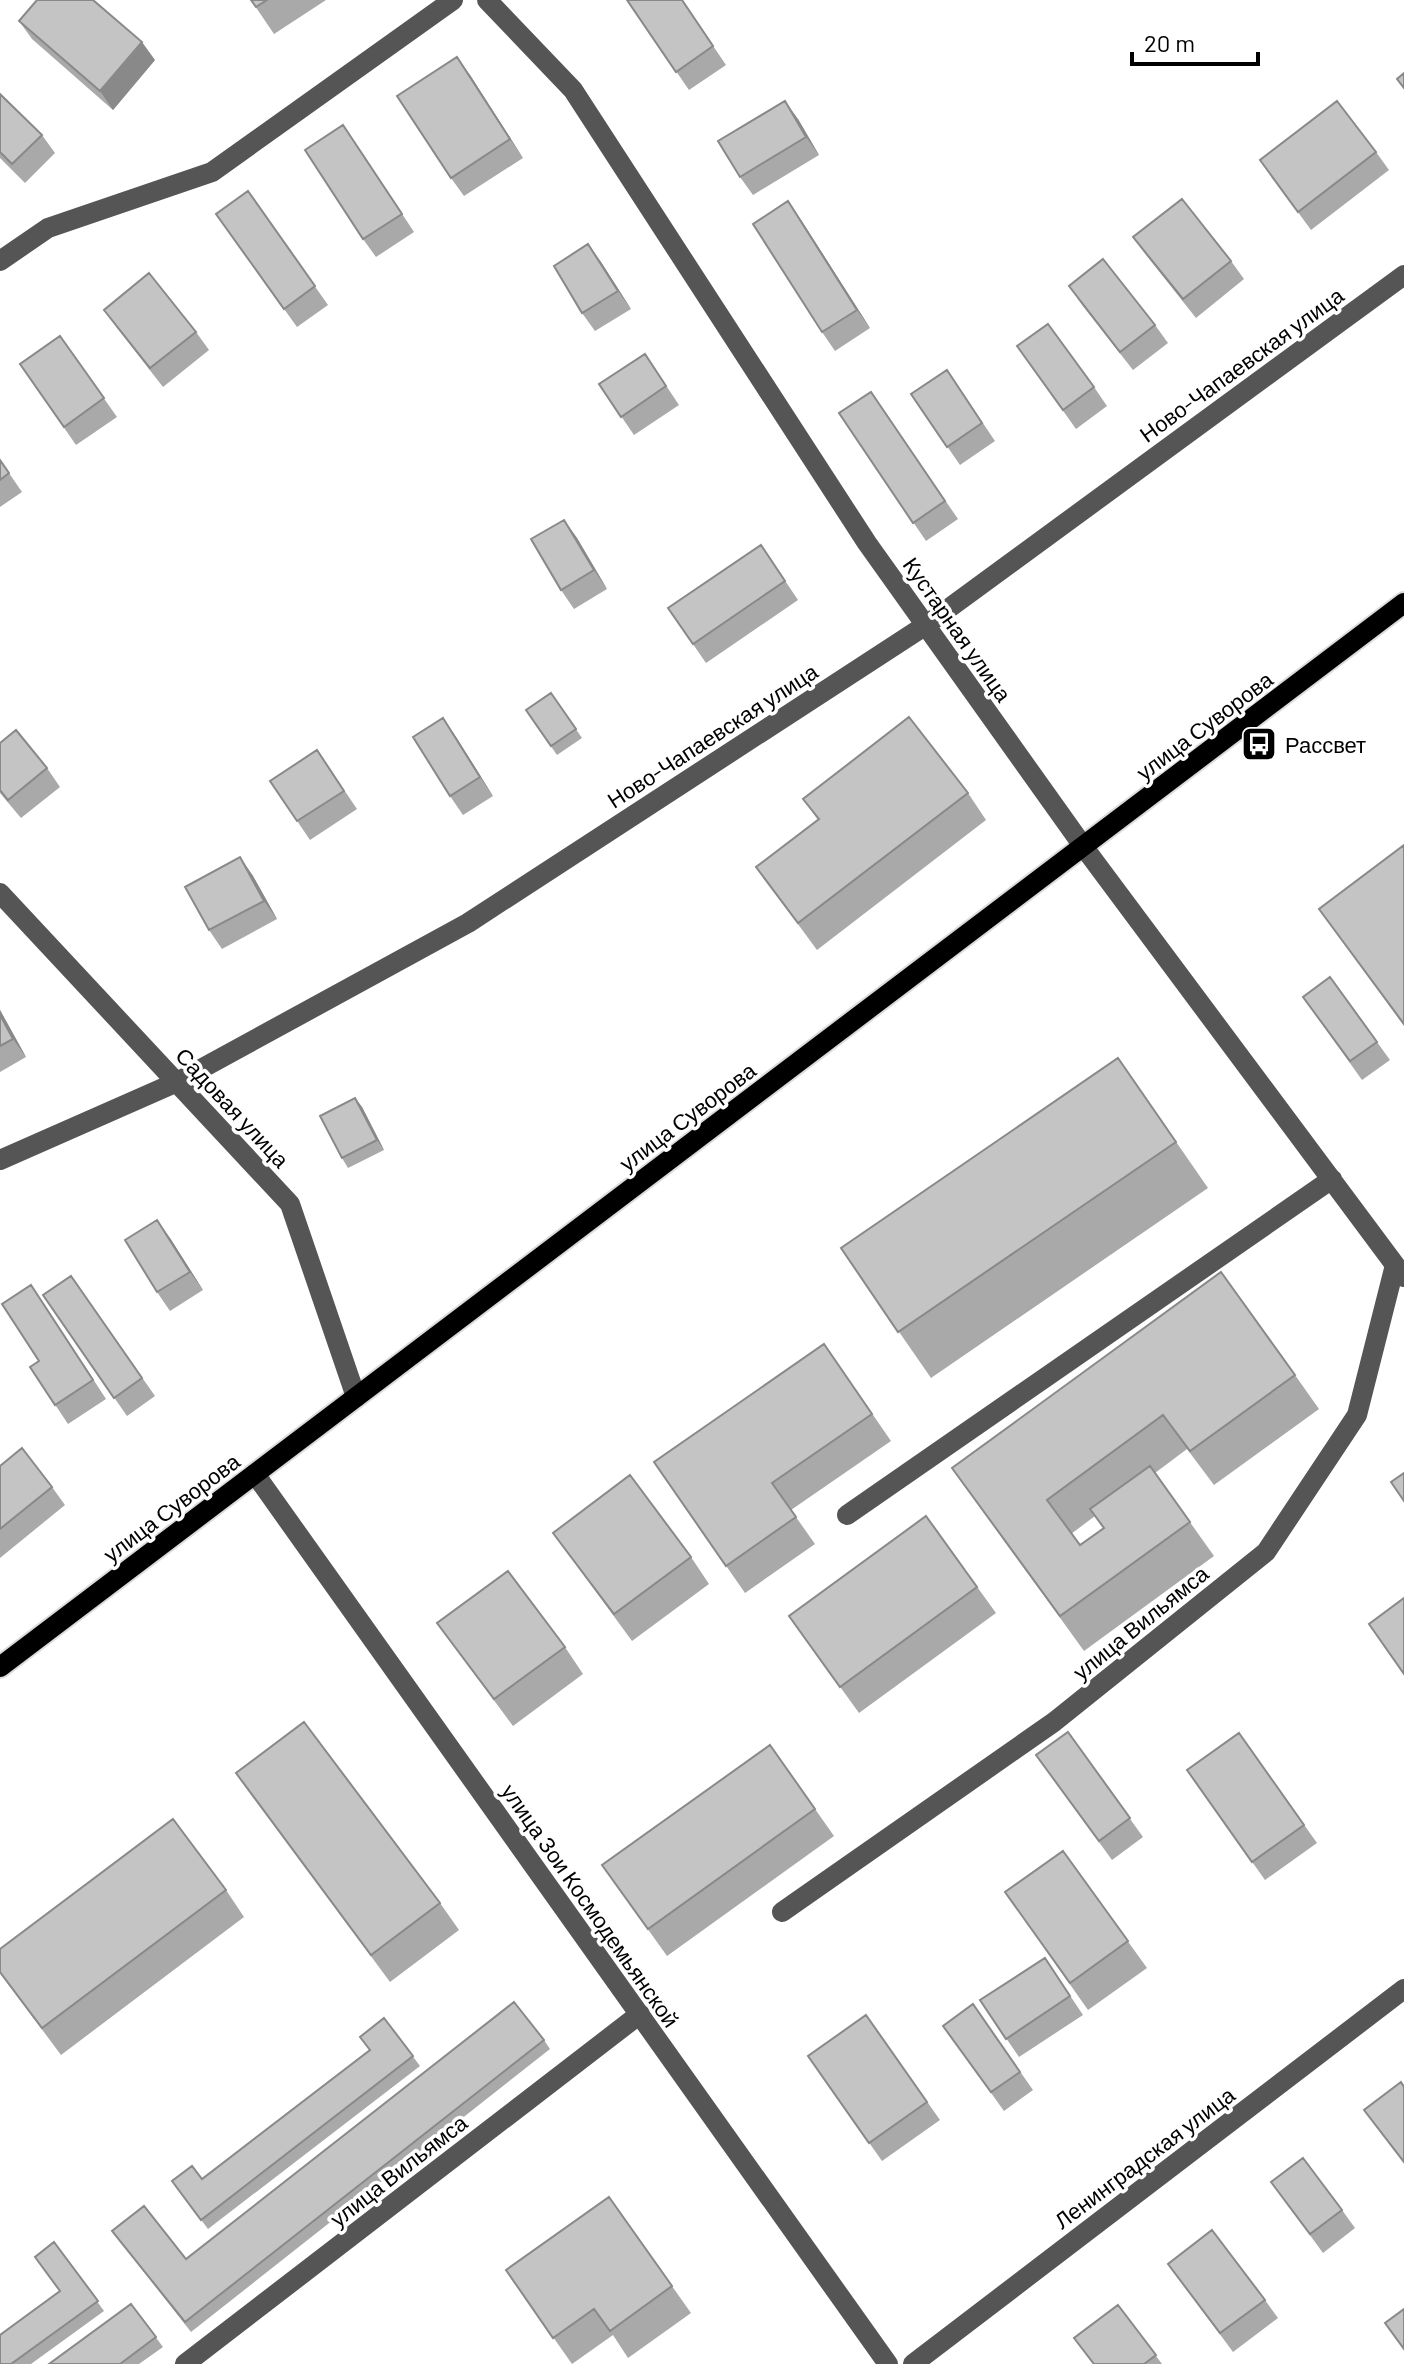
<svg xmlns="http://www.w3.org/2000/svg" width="1404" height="2364" font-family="Barlow,sans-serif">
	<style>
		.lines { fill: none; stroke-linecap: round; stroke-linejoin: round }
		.major-casing { stroke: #dbdbdb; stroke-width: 24 }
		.minor { stroke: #555; stroke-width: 20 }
		.major { stroke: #000; stroke-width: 20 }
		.wall { fill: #a9a9a9; fill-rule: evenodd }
		.shaded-wall { fill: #898989 }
		.building { fill: #c4c4c4; stroke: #898989; stroke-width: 2 }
		.labels { text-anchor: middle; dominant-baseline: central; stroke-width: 7; stroke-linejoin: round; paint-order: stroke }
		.street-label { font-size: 22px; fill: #000; stroke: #fff }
		.poi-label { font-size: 22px; fill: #000; stroke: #fff; text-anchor: start }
	</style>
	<rect width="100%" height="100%" fill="#fff"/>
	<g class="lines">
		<g class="major-casing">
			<path id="major" d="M0,1667L1404,603"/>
		</g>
		<path class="minor" d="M487,0L573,90L867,543L1083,846L1404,1277
			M0,261L48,228L212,172L453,0
			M0,893L290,1204L356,1397
			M0,1160L177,1082L468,923L926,625L1404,275
			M255,1474L888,2364
			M847,1515L1332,1179
			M782,1912L1054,1722L1266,1552L1357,1415L1395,1265
			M185,2364L640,2014
			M913,2364L1404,1989"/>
		<use href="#major" class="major"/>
	</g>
	<path class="wall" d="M251,0H326L274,34Z
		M627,0H682L726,65L689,90Z
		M19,21L155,60L113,110L32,39Z
		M470,75L523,158L464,196L451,178Z
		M0,94L42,135L55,153L25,183L0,158Z
		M798,119L819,155L753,195L740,177Z
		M356,144L414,232L376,257L363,239Z
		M1376,152L1389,170L1311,230L1260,160Z
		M248,191L328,305L297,327L216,214Z
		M801,220L870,328L835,351L822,332Z
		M1133,237L1231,261L1244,279L1196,318L1146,255Z
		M601,262L631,309L595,331L582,313Z
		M1069,286L1155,325L1168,343L1133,370L1082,305Z
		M104,310L196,332L209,350L163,387L117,328Z
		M60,336L117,417L76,445L20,364Z
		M1017,346L1094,387L1107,406L1076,429Z
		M645,354L679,405L634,435L599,384Z
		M947,370L995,441L960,465L911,394Z
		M871,392L958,519L926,541L839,413Z
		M0,460L22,492L0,507Z
		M564,520L577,538L607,589L574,609L561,590Z
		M761,545L798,600L706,663L668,608Z
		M551,693L582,738L557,755L526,710Z
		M456,737L493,796L463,815L450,796Z
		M0,743L47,768L60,787L21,818L0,793Z
		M317,750L357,809L310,840L270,781Z
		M968,793L986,820L817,950L756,867L818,820L803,799Z
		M1404,845V1026L1319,909Z
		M240,857L253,876L277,919L222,949L209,930Z
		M1330,977L1390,1060L1362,1080L1303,997Z
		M0,1010L26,1057L0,1072Z
		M1118,1058L1208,1188L931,1378L841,1248Z
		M355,1098L362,1107L384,1150L348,1168L342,1158Z
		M170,1238L203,1290L170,1311L157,1292Z
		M71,1276L155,1396L127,1416L43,1295Z
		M44,1304L106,1399L68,1424L30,1367L39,1361Z
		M824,1344L891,1441L791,1510L815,1544L745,1593L654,1462Z
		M1295,1375L1319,1409L1214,1485L1187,1449L1155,1473L1214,1556L1084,1651L952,1468ZM1095,1516L1103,1528L1080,1545L1071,1534Z
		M0,1466L52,1487L65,1505L0,1558Z
		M926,1516L996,1613L859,1713L789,1616Z
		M553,1533L691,1557L709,1584L632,1641Z
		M437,1623L565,1647L583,1674L513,1726Z
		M1068,1732L1143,1837L1112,1860L1036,1755Z
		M1239,1733L1317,1843L1265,1880L1187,1770Z
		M770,1745L834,1836L667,1956L602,1865Z
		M236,1773L440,1903L459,1930L390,1982Z
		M1063,1851L1147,1968L1088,2010L1005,1892Z
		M226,1890L244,1917L61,2055L0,1973V1949Z
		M1045,1958L1083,2015L1019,2057L980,2000Z
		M973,2004L1033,2090L1004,2111L943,2026Z
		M866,2015L940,2120L882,2161L808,2056Z
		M384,2018L420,2066L208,2229L172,2181L202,2179L370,2051Z
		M544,2040L550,2049L191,2332L112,2231L186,2259Z
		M1271,2182L1342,2210L1355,2228L1323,2253Z
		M609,2197L691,2313L628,2358L613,2335L572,2364L506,2270Z
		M54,2242L104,2311L31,2364H0L60,2292Z
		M1168,2264L1265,2300L1278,2318L1233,2352Z
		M131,2304L163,2347L139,2364H49Z
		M1118,2305L1162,2364H1093L1074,2338Z"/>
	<path class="shaded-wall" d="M142,42L155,60L113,110L100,91Z
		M457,57L470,75L523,158L510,139Z
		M785,101L798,119L819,155L806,137Z
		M788,201L801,220L870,328L857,310Z
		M588,244L601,262L631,309L618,291Z
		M564,520L577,538L607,589L594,570Z
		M443,718L456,737L493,796L480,777Z
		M240,857L253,876L277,919L264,901Z
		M0,1010L26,1057L13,1039L0,1015Z
		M355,1098L362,1107L384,1150L377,1140Z
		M157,1220L170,1238L203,1290L190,1272Z"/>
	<path class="building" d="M37,0H93L142,42L100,91L19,21Z
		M251,0H267L256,7Z
		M627,0H682L713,46L676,72Z
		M457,57L510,139L451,178L397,96Z
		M1404,73V88L1397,79Z
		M0,94L42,135L12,164L0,152Z
		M785,101L806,137L740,177L718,141Z
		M1337,101L1376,152L1298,212L1260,160Z
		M343,125L402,214L363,239L305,150Z
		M248,191L315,286L284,309L216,214Z
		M1182,199L1231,261L1183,299L1133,237Z
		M788,201L857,310L822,332L753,224Z
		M588,244L618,291L582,313L554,266Z
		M1103,259L1155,325L1120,352L1069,286Z
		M149,273L196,332L150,368L104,310Z
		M1048,324L1094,387L1063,410L1017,346Z
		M60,336L104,398L64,427L20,364Z
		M645,354L666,386L621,417L599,384Z
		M947,370L982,423L947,447L911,394Z
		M871,392L945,501L913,523L839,413Z
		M0,460L9,473L0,480Z
		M564,520L594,570L561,590L531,539Z
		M761,545L785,581L693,644L668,608Z
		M551,693L576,729L551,746L526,710Z
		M909,717L968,793L798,923L756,867L819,819L803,799Z
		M443,718L480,777L450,796L413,737Z
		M16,730L47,768L8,800L0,790V743Z
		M317,750L344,791L297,821L270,781Z
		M1404,845V1024L1319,909Z
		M240,857L264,901L209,930L185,887Z
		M1330,977L1377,1042L1350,1061L1303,997Z
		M0,1015L13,1039L0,1046Z
		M1118,1058L1176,1142L898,1332L841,1248Z
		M355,1098L377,1140L342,1158L320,1116Z
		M157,1220L190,1272L157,1292L125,1240Z
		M1221,1272L1295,1375L1190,1451L1163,1415L1047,1500L1080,1545L1104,1528L1090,1509L1150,1466L1190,1522L1060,1616L952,1468Z
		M71,1276L142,1378L114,1398L43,1295Z
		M31,1285L93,1380L55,1405L30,1367L39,1361L2,1304Z
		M824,1344L872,1414L772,1483L796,1517L726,1566L654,1462Z
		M22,1448L52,1487L0,1529V1466Z
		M1404,1473V1501L1391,1482Z
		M630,1475L691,1557L614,1614L553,1533Z
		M926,1516L977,1587L840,1687L789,1616Z
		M508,1571L565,1647L494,1699L437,1623Z
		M1404,1598V1674L1369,1624Z
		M304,1722L440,1903L371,1955L236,1773Z
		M1068,1732L1130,1818L1099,1841L1036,1755Z
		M1239,1733L1304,1825L1252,1862L1187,1770Z
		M770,1745L815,1809L648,1929L602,1865Z
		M173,1819L226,1890L42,2028L0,1972V1949Z
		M1063,1851L1128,1941L1070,1983L1005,1892Z
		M1045,1958L1070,1996L1006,2039L980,2000Z
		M514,2002L544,2040L185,2322L112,2231L144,2206L186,2259Z
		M973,2004L1020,2072L991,2092L943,2026Z
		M866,2015L927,2102L869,2143L808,2056Z
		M384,2018L413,2056L201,2220L172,2181L192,2166L202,2179L370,2050L360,2037Z
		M1401,2082L1404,2087V2162L1364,2110Z
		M1303,2158L1342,2210L1310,2234L1271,2182Z
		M609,2197L672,2286L610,2331L594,2309L553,2338L506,2270Z
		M1212,2230L1265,2300L1220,2333L1168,2264Z
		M54,2242L98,2301L11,2364H0V2335L60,2291L35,2257Z
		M131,2304L156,2337L120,2364H49Z
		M1118,2305L1156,2355L1144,2364H1094L1074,2338Z
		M1404,2309V2349L1385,2323Z"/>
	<defs>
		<g id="bus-square" transform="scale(1.8)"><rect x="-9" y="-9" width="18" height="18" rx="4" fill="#000" stroke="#fff"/><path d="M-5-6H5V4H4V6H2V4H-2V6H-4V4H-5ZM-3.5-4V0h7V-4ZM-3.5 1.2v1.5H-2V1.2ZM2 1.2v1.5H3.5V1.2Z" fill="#fff"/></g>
	</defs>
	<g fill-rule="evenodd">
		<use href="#bus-square" x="1259" y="744"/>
	</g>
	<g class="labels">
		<g class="street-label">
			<text transform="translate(1241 364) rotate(-36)">Ново-Чапаевская улица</text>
			<text transform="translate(958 629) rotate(55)">Кустарная улица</text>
			<text transform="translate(1204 725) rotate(-37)">улица Суворова</text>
			<text transform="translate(712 735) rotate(-33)">Ново-Чапаевская улица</text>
			<text transform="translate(233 1107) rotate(47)">Садовая улица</text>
			<text transform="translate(687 1116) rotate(-37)">улица Суворова</text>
			<text transform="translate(171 1507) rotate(-37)">улица Суворова</text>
			<text transform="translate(1140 1622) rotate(-39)">улица Вильямса</text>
			<text transform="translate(591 1905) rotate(55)">улица Зои Космодемьянской</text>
			<text transform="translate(1144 2157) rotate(-37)">Ленинградская улица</text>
			<text transform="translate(398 2170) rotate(-38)">улица Вильямса</text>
		</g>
		<g class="poi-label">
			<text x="1285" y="744">Рассвет</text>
		</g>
	</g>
	<path d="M1132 52v12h126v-12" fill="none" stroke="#000000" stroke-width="4"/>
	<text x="1144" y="52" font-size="24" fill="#000000" stroke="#ffffff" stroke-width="6" paint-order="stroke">20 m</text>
</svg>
